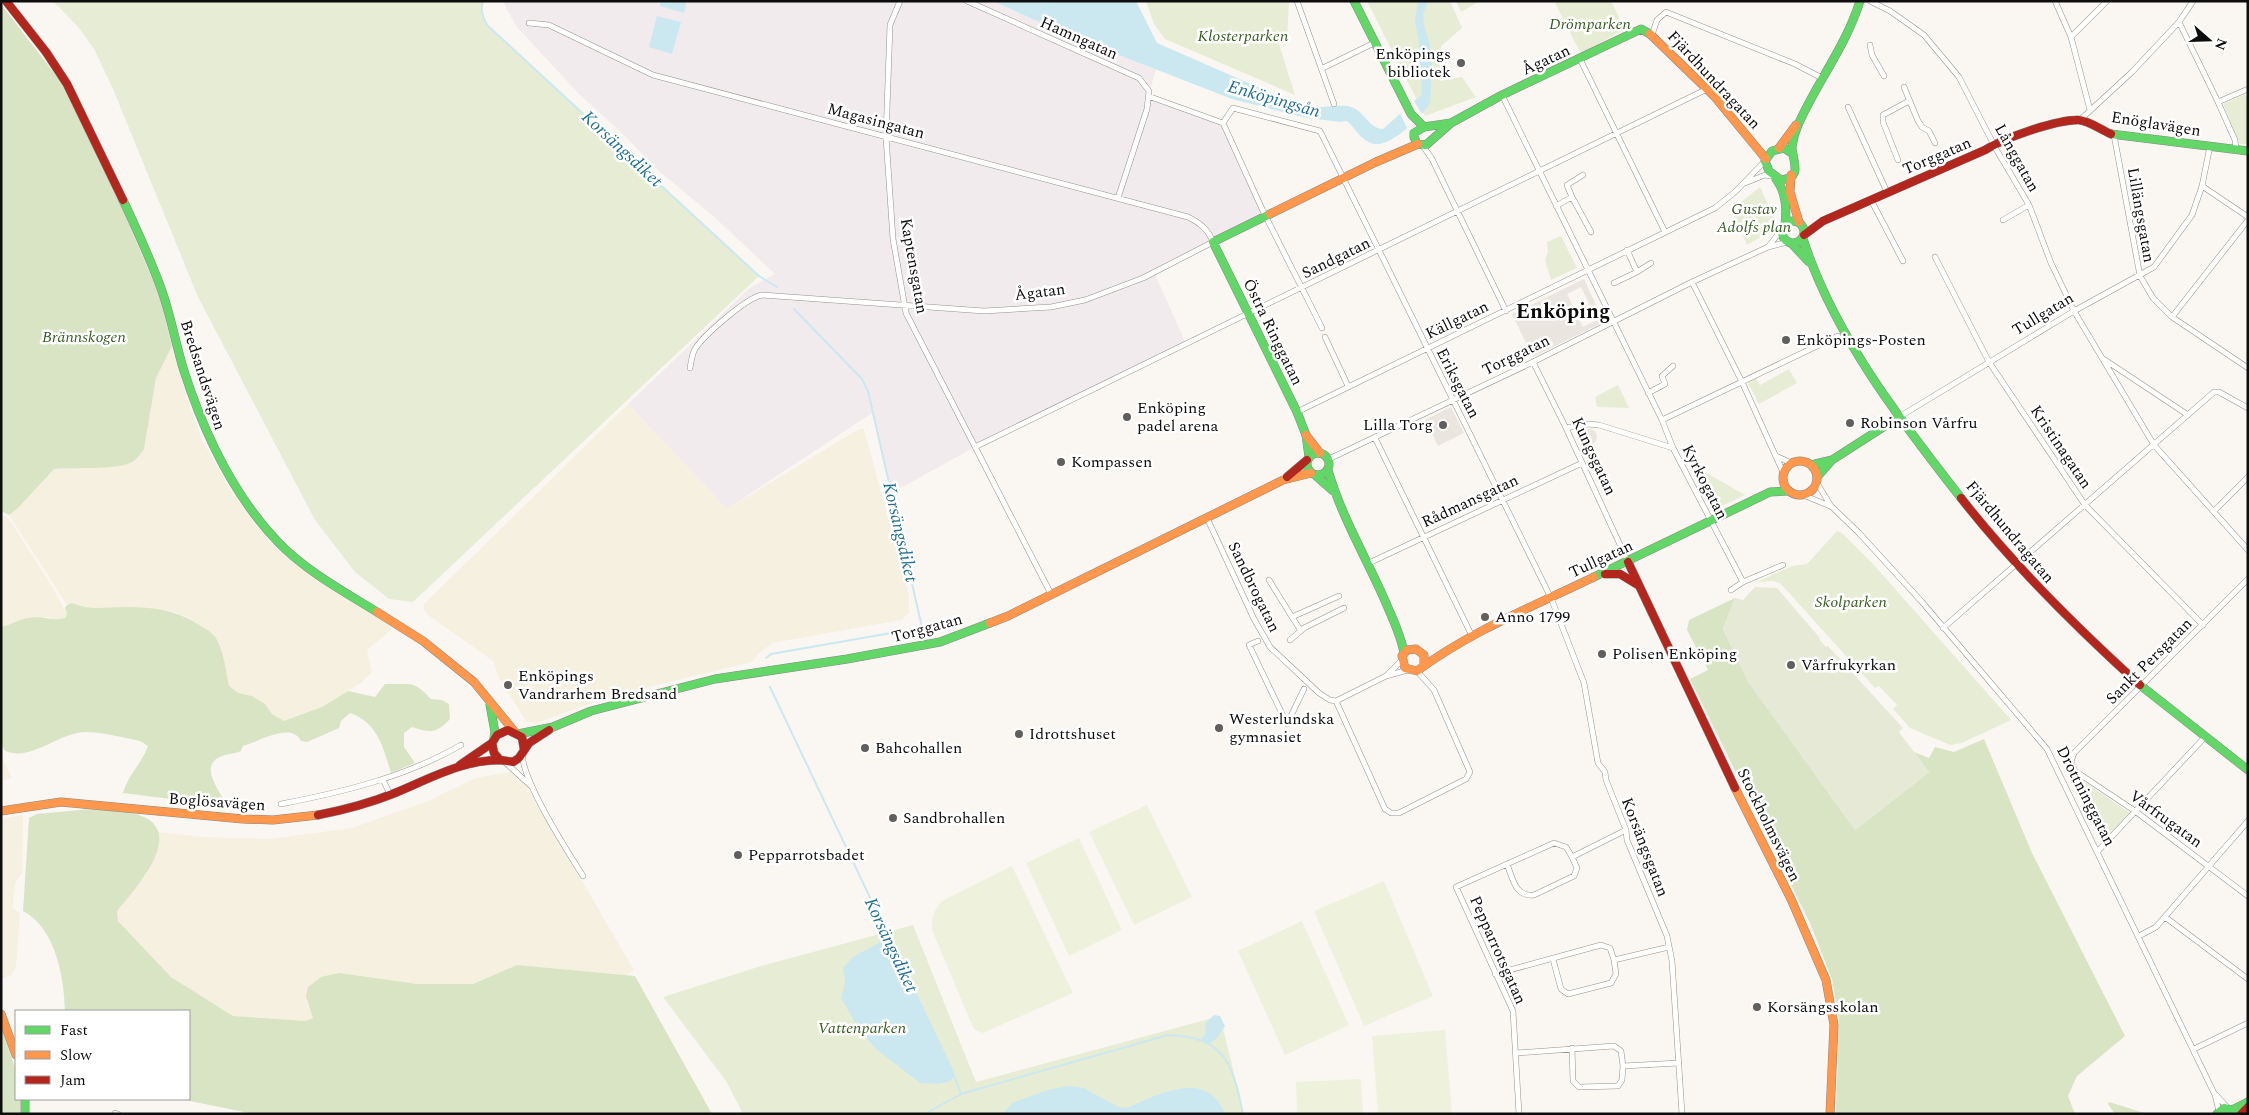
<svg xmlns="http://www.w3.org/2000/svg" width="2249" height="1115" font-family="Spectral,serif">
	<style>
		.industrial { fill: #f1ebee }
		.farmland { fill: #f5f0df }
		.green { fill: #e6edd4 }
		.forest { fill: #d8e4c3 }
		.cemetery { fill: #e7e9d7 }
		.pitch { fill: #eef2dd }
		.plaza { fill: #eae5de; fill-rule: evenodd }
		.water { fill: #cbe8f1 }
		.pier { fill: #faf7f2 }
		.lines { fill: none; stroke-linecap: round; stroke-linejoin: round }
		.stream { stroke: #cbe8f1; stroke-width: 2 }
		.street-casing { stroke: #949290; stroke-width: 6 }
		.fast-casing { stroke: #8a8987; stroke-width: 9 }
		.slow-casing { stroke: #8a8987; stroke-width: 9 }
		.jam-casing { stroke: #8a8987; stroke-width: 9 }
		.street { stroke: #fefefd; stroke-width: 5 }
		.fast { stroke: #63d668; stroke-width: 8 }
		.slow { stroke: #ff974d; stroke-width: 8 }
		.jam { stroke: #b3261e; stroke-width: 8 }
		.poi-dot { fill: #605f5d; stroke: #fff; stroke-width: 2 }
		.labels { text-anchor: middle; dominant-baseline: central; stroke-width: 5; stroke-linejoin: round; paint-order: stroke }
		.park-label { font-size: 16px; font-style: italic; fill: #375e23; stroke: #fff }
		.street-label { font-size: 16px; fill: #0d0d0d; stroke: #fff }
		.poi-label { font-size: 16px; fill: #0d0d0d; stroke: #fff; text-anchor: start }
		.water-label { font-size: 18px; font-style: italic; fill: #226f93; stroke: #fff }
		.district-label { font-size: 21px; font-weight: bold; fill: #0d0d0d; stroke: #fff }
	</style>
	<rect width="100%" height="100%" fill="#faf7f2"/>
	<path class="industrial" d="M505,1H993L1156,70L1148,96L1223,123L1265,215L1154,272L1186,344L975,447L906,485L891,491L872,413L727,509L628,404L742,295L751,287L775,274L712,215L659,171L622,133L579,94L516,26L504,4Z"/>
	<path class="farmland" d="M172,346L191,411L203,442L233,494L255,524L273,545L297,565L393,628L367,650L372,672L361,683L322,707L302,716L284,721L272,714L265,704L252,696L238,693L229,686L226,670L214,635L189,618L175,612L125,607L98,609L80,607L72,603L67,605L9,515L18,508L54,469L75,467L144,449L156,378Z
		M628,404L727,509L859,429H864L909,596V613L901,620L772,643L757,655L752,662L636,690L588,704L537,723L527,722L500,680L493,661L428,615L424,610V604Z
		M1,515L7,517L13,525L51,585L67,614L65,618L59,620L46,617L1,627Z
		M1,756L12,778L1,781Z
		M514,771L524,782L634,970L626,975L517,965L473,984H417L321,977L308,987L313,1018L306,1021L233,1016L171,977L118,921L117,911L145,876L158,847V832L202,837L270,839L352,828L428,801L476,778Z
		M23,815L22,874L16,881L13,901V908L20,914L16,967L11,975L1,979V819Z"/>
	<path class="green" d="M53,1H483C480,10 483,17 487,25L759,276L413,602L389,599L355,572L315,520L198,297L113,89L94,49L79,28Z
		M1146,1H1289L1287,40L1278,41L1295,95L1165,39L1154,24Z
		M1367,1H1450L1462,28L1441,46L1440,81L1462,77L1476,97L1425,116Z
		M1456,1H1480L1461,12Z
		M1554,1H1611L1625,29L1581,54Z
		M2245,94L2248,101V144H2240L2223,104Z
		M1760,187L1778,227L1747,245L1731,210Z
		M1561,236L1577,268L1551,280L1545,260L1548,252L1547,242Z
		M1789,369L1797,383L1759,404L1748,383L1756,378L1760,385Z
		M1618,385L1629,408L1597,407L1595,397Z
		M1689,463L1745,495L1713,510Z
		M1837,531L1842,533L1874,565L2011,720L1962,743L1950,745L1910,728L1893,709L1897,705L1879,686L1875,688L1780,583L1773,581L1757,582L1792,566L1807,564Z
		M2076,776L2130,813L2104,841L2074,779Z
		M913,925L976,1082L1220,1016L1244,1114H743L726,1081L663,997L761,966Z"/>
	<path class="forest" d="M1,4L64,86L81,119L102,162L159,294L172,346L156,378L144,449C140,455 136,460 130,463C115,470 72,467 54,469L18,508L9,515L1,511Z
		M1735,598L1723,629L1748,681L1855,830L1929,772L1914,752L1929,758L1935,747L1954,752L1984,739L2032,853L2125,1036L2077,1076L2068,1096L2075,1114H1836L1839,1019L1832,979L1810,923L1690,679L1708,670L1687,630L1689,620Z
		M72,603C89,611 107,607 125,607C153,607 177,610 201,626C206,629 213,633 216,638C224,653 226,670 229,686L238,693L252,696L265,704L272,714L284,721L322,707L348,691L375,697L385,684C410,685 413,679 431,699L442,700L449,704L450,719C436,734 430,733 412,727L404,733V747L415,763L391,773C383,747 378,723 350,713L341,721L339,728L307,742L301,741C291,721 259,742 243,746L241,751C234,754 228,754 222,756C198,765 219,789 225,803L223,808L215,809L211,805L202,803L123,793C128,775 142,763 148,746L140,741C125,738 102,732 86,732C59,732 31,762 5,751L1,743V627C11,625 19,619 29,618C41,615 54,622 65,618L67,614L65,608L67,605Z
		M91,809C107,811 129,810 144,817C185,836 132,892 117,911L118,921L171,977L233,1016L306,1021L313,1018L306,996L308,987L321,977L339,973L417,984H473L517,965L635,976L712,1114H254L180,1099H189V1011H65C64,978 56,928 23,911L29,818L37,814Z
		M1,1026L16,1071V1099H20V1114H1Z
		M2109,1102L2148,1114H2115L2108,1104Z"/>
	<path class="cemetery" d="M1755,587L1777,588L1820,638L1819,639L1826,647L1828,646L1903,728L1899,732L1929,772L1855,830L1748,682L1723,629L1735,598L1743,600Z"/>
	<path class="pitch" d="M1147,805L1192,897L1134,925L1089,832Z
		M1079,838L1122,930L1069,956L1026,863Z
		M1012,866L1073,993L983,1033L975,1030L971,1023L932,930C931,918 934,910 942,901Z
		M1384,881L1433,996L1364,1026L1314,911Z
		M1302,921L1349,1025L1285,1055L1238,951Z
		M1445,1030L1452,1114H1378L1372,1036Z
		M1361,1079L1363,1114H1297L1296,1082Z"/>
	<path class="plaza" d="M1584,279L1604,322L1533,357L1512,314ZM1581,287L1597,320L1583,327L1567,294Z
		M1451,407L1464,433L1438,446L1425,420Z
		M1581 437a8 8 0 1 1 16 0a8 8 0 1 1-16 0Z"/>
	<path class="water" d="M661,1H687L684,13L660,6Z
		M993,1H1043L1048,3L1052,1H1136L1157,43L1292,102C1299,103 1307,107 1315,107C1326,108 1341,104 1351,107C1365,111 1368,128 1383,129L1422,94L1419,43L1415,21L1418,1H1429C1416,22 1429,31 1431,51C1433,67 1431,86 1430,103C1422,117 1391,147 1374,144C1361,141 1356,129 1347,121L1341,122L1307,118L1232,99L1075,38Z
		M657,16L681,22L672,54L649,47Z
		M889,937L952,1070L955,1077L948,1082L937,1084L920,1083L876,1049L860,1031L841,998L845,982L843,968L853,957Z
		M1214,1015L1220,1016L1225,1026L1217,1038L1209,1044L1201,1039L1206,1033L1205,1024Z
		M1068,1086L1084,1088L1118,1107L1127,1108C1158,1094 1208,1068 1225,1114H1003L1012,1103L1048,1090Z"/>
	<path class="pier" d="M1413,99L1423,116L1407,128L1399,111Z"/>
	<g class="lines">
		<path class="stream" d="M483,1C480,10 483,17 487,25L759,276L777,287
			M766,658L771,654L920,628L921,623L868,391L862,379L794,309
			M770,687L952,1070L961,1094
			M925,1114L961,1094L1168,1035C1225,1036 1233,1065 1243,1114"/>
		<g class="street-casing">
			<path id="street" d="M900,1L890,25L886,137L893,239L906,313L1051,594
				M967,1L1139,78L1149,91L1147,109L1118,198
				M1297,1L1334,104
				M1870,1L1890,11L1924,35L1959,77L1996,149L2029,205L2051,263L2074,311L2154,445L2248,550
				M2055,1L2071,37L2090,110
				M2179,22L2218,102L2235,140L2236,149
				M529,23L549,25L653,75L1188,217C1200,223 1208,229 1213,242L1143,278L1085,300L1051,307L984,311L762,295C746,298 704,335 695,349C692,354 691,363 690,368
				M1652,35L1657,20L1666,12L1795,64L1822,78
				M2071,37L2107,1
				M1870,45L1872,55L1884,76
				M1580,59L1665,232
				M1323,68L1374,43
				M1904,87L1918,121L1922,127L1929,131L1935,143
				M1502,95L1662,420L1673,448L1743,582
				M1148,96L1223,123
				M2218,102L2248,89
				M1848,107L1887,192
				M2080,120L2132,72L2179,22L2193,1
				M2114,135L2140,276L2153,298L2172,317L2248,368
				M1423,146L1432,159L1506,311
				M1898,160L1883,122V115L1909,101
				M1745,183L1765,175L1771,176
				M2202,186L2248,217
				M1572,197L1567,185L1583,175
				M1871,200L1903,261
				M1556,206L1572,197L1591,232
				M2003,220L2029,205
				M1768,247L1783,228
				M1935,257L1989,362L2085,505L2203,625
				M1637,272L1651,263
				M1692,282L1742,382L1783,472
				M1614,283L1637,272L1627,250
				M2172,317L2248,220
				M1322,328L1263,211L1223,123L1233,108L1320,131L1551,598L1584,683L1598,763L1605,772L1606,780L1626,830L1627,840L1667,936L1672,961L1682,1114
				M1325,337L1348,386
				M2105,360L2188,415
				M1533,362L1566,428L1628,562
				M1648,393L1665,384L1662,376L1673,366
				M1297,412L1715,208L1735,192L1765,161
				M1899,417L2074,311L2154,267L2192,215L2202,186L2210,146
				M1662,420L1838,336
				M1566,428L1588,424L1599,425L1673,448
				M1375,438L1472,636
				M975,447L1707,89
				M1776,456L1791,463
				M1329,459L1533,362L1692,282L1768,247L1788,242
				M1817,483L1831,506L1859,533L1922,602L2047,749L2215,1095L2219,1111
				M1803,495L1830,506
				M2214,511L2248,477
				M1207,518L1254,619L1270,647L1319,693L1330,700L1336,701L1386,676L1408,670
				M1369,563L1582,463
				M2248,579L2074,753L2071,762L2075,771L2135,811L2248,896
				M1269,580L1292,617
				M1731,590L1743,582L1783,565
				M1943,628L2214,392H2219L2248,408
				M1301,631L1292,617L1339,596
				M1290,640L1304,628L1344,608
				M1258,641L1249,645L1287,724L1304,689
				M1386,676L1402,660
				M1336,701L1385,809L1391,813H1399L1466,779L1470,772L1434,690L1417,671
				M522,754C524,784 566,849 583,876
				M506,763L531,786
				M383,780L390,794
				M281,804C343,792 406,777 461,745
				M2098,851L2205,737
				M1507,864C1513,879 1515,897 1534,895L1574,876L1577,868L1572,857L1626,830
				M2165,917L2248,979
				M2139,936L2156,927L2248,821
				M1553,959L1561,989L1568,994L1611,983L1616,974L1614,960L1669,947
				M1495,974L1601,945L1610,948L1614,960
				M1572,1048L1573,1081L1579,1087L1618,1086L1622,1080L1623,1066L1679,1063
				M2194,1049L2248,1023
				M1517,1053L1614,1046L1621,1051L1623,1066
				M2216,1095L2228,1108
				M115,1113L118,1114
				M1519,1114L1513,1011L1456,887L1554,843L1566,847L1572,857"/>
		</g>
		<g class="fast-casing">
			<path id="fast" d="M1354,1L1411,114L1424,127
				M1451,123L1424,127L1414,133V137L1417,144L1426,145L1451,123L1502,95L1641,29L1650,34
				M2111,134L2248,151
				M1793,154L1784,148L1772,151L1765,161L1769,171L1781,180C1804,178 1792,160 1792,147C1793,139 1795,132 1798,125C1817,82 1846,46 1860,1
				M1776,179C1786,192 1787,209 1785,225
				M123,200C137,230 151,260 162,291C171,317 176,345 184,371C204,433 233,495 278,542C306,571 343,591 377,612
				M1270,214L1213,242L1297,412L1306,435L1309,457
				M1782 232a11 11 0 1 1 22 0a11 11 0 1 1-22 0Z
				M1803,239C1834,335 1900,420 1961,498
				M1792,244L1809,262
				M1307 464a11 11 0 1 1 22 0a11 11 0 1 1-22 0Z
				M1811,465L1832,460L1899,417
				M1328,470C1341,516 1367,559 1386,603C1393,620 1401,635 1404,653
				M1316,476L1333,491
				M1817,477L1832,460
				M1594,577L1770,492L1788,491
				M2140,685L2248,770
				M490,705L495,732L494,738
				M518,734L553,727L591,711L715,679L847,659L940,642L990,623
				M25,1099V1114
				M2232,1110L2248,1102
				M2217,1114L2224,1108L2232,1110L2235,1114"/>
		</g>
		<g class="slow-casing">
			<path id="slow" d="M1650,34L1714,96L1766,159
				M1779,148L1796,125
				M1791,175L1790,192L1799,222
				M1270,214L1376,162L1418,144
				M1306,435L1320,453
				M1783 478a17 17 0 1 1 34 0a17 17 0 1 1-34 0Z
				M377,612L423,641L474,682L514,731
				M990,623L1008,616L1283,480L1311,473
				M1424,665V655L1416,649L1407,650L1402,656L1405,668L1417,671C1471,631 1534,606 1594,577
				M1735,788L1791,899L1826,980L1834,1025L1830,1114
				M1,811L61,802L243,819L273,820L318,815
				M1,1014L16,1055"/>
		</g>
		<g class="jam-casing">
			<path id="jam" d="M6,1L46,52L67,84L123,200
				M1804,235L1823,221L1985,150C2004,138 2055,120 2078,120C2088,120 2101,130 2111,134
				M1287,477L1307,460
				M1961,498C2014,566 2076,627 2140,685
				M1628,562L1735,788
				M1605,574H1620L1638,585
				M524,749L522,737L508,730L497,735L492,743L494,753L500,760L513,762L519,758L529,743L549,730
				M460,765L492,743
				M318,815C344,810 370,803 395,793C429,779 462,760 500,760
				M2241,1114L2248,1107"/>
		</g>
		<use href="#street" class="street"/>
		<use href="#fast" class="fast"/>
		<use href="#slow" class="slow"/>
		<use href="#jam" class="jam"/>
	</g>
	<g class="poi-dot">
		<circle cx="1461" cy="63" r="5"/>
		<circle cx="1786" cy="340" r="5"/>
		<circle cx="1127" cy="417" r="5"/>
		<circle cx="1850" cy="423" r="5"/>
		<circle cx="1443" cy="425" r="5"/>
		<circle cx="1061" cy="462" r="5"/>
		<circle cx="1485" cy="617" r="5"/>
		<circle cx="1602" cy="654" r="5"/>
		<circle cx="1791" cy="665" r="5"/>
		<circle cx="508" cy="685" r="5"/>
		<circle cx="1219" cy="728" r="5"/>
		<circle cx="1019" cy="734" r="5"/>
		<circle cx="865" cy="748" r="5"/>
		<circle cx="893" cy="818" r="5"/>
		<circle cx="738" cy="855" r="5"/>
		<circle cx="1757" cy="1007" r="5"/>
	</g>
	<g class="labels">
		<g class="park-label">
			<text x="1590" y="24">Drömparken</text>
			<text x="1243" y="36">Klosterparken</text>
			<text x="1754" y="209">Gustav<tspan x="1754" dy="18">Adolfs plan</tspan></text>
			<text x="84" y="337">Brännskogen</text>
			<text x="1851" y="602">Skolparken</text>
			<text x="862" y="1028">Vattenparken</text>
		</g>
		<g class="street-label">
			<text transform="translate(1079 38) rotate(24)">Hamngatan</text>
			<text transform="translate(1546 60) rotate(-25)">Ågatan</text>
			<text transform="translate(1714 80) rotate(47)">Fjärdhundragatan</text>
			<text transform="translate(876 121) rotate(15)">Magasingatan</text>
			<text transform="translate(2156 124) rotate(9)">Enöglavägen</text>
			<text transform="translate(1937 156) rotate(-23)">Torggatan</text>
			<text transform="translate(2017 158) rotate(61)">Långgatan</text>
			<text transform="translate(2141 215) rotate(80)">Lillängsgatan</text>
			<text transform="translate(1336 258) rotate(-26)">Sandgatan</text>
			<text transform="translate(914 266) rotate(80)">Kaptensgatan</text>
			<text transform="translate(1040 292) rotate(-7)">Ågatan</text>
			<text transform="translate(2043 314) rotate(-31)">Tullgatan</text>
			<text transform="translate(1457 320) rotate(-26)">Källgatan</text>
			<text transform="translate(1273 332) rotate(64)">Östra Ringgatan</text>
			<text transform="translate(1516 355) rotate(-26)">Torggatan</text>
			<text transform="translate(203 375) rotate(72)">Bredsandsvägen</text>
			<text transform="translate(1458 383) rotate(63)">Eriksgatan</text>
			<text transform="translate(2061 447) rotate(56)">Kristinagatan</text>
			<text transform="translate(1594 456) rotate(65)">Kungsgatan</text>
			<text transform="translate(1705 482) rotate(63)">Kyrkogatan</text>
			<text transform="translate(1470 501) rotate(-25)">Rådmansgatan</text>
			<text transform="translate(2010 532) rotate(50)">Fjärdhundragatan</text>
			<text transform="translate(1601 559) rotate(-25)">Tullgatan</text>
			<text transform="translate(1254 587) rotate(64)">Sandbrogatan</text>
			<text transform="translate(927 628) rotate(-15)">Torggatan</text>
			<text transform="translate(2149 661) rotate(-45)">Sankt Persgatan</text>
			<text transform="translate(2086 796) rotate(63)">Drottninggatan</text>
			<text transform="translate(217 802) rotate(4)">Boglösavägen</text>
			<text transform="translate(2166 819) rotate(36)">Vårfrugatan</text>
			<text transform="translate(1769 825) rotate(64)">Stockholmsvägen</text>
			<text transform="translate(1645 847) rotate(69)">Korsängsgatan</text>
			<text transform="translate(1498 950) rotate(66)">Pepparrotsgatan</text>
		</g>
		<g class="poi-label">
			<text x="1451" y="54" text-anchor="end">Enköpings<tspan x="1451" dy="18">bibliotek</tspan></text>
			<text x="1796" y="340">Enköpings-Posten</text>
			<text x="1137" y="408">Enköping<tspan x="1137" dy="18">padel arena</tspan></text>
			<text x="1860" y="423">Robinson Vårfru</text>
			<text x="1433" y="425" text-anchor="end">Lilla Torg</text>
			<text x="1071" y="462">Kompassen</text>
			<text x="1495" y="617">Anno 1799</text>
			<text x="1612" y="654">Polisen Enköping</text>
			<text x="1801" y="665">Vårfrukyrkan</text>
			<text x="518" y="676">Enköpings<tspan x="518" dy="18">Vandrarhem Bredsand</tspan></text>
			<text x="1229" y="719">Westerlundska<tspan x="1229" dy="18">gymnasiet</tspan></text>
			<text x="1029" y="734">Idrottshuset</text>
			<text x="875" y="748">Bahcohallen</text>
			<text x="903" y="818">Sandbrohallen</text>
			<text x="748" y="855">Pepparrotsbadet</text>
			<text x="1767" y="1007">Korsängsskolan</text>
		</g>
		<g class="water-label">
			<text transform="translate(1274 99) rotate(16)">Enköpingsån</text>
			<text transform="translate(622 149) rotate(43)">Korsängsdiket</text>
			<text transform="translate(900 532) rotate(77)">Korsängsdiket</text>
			<text transform="translate(891 945) rotate(65)">Korsängsdiket</text>
		</g>
		<g class="district-label">
			<text x="1563" y="312">Enköping</text>
		</g>
	</g>
	<rect width="2249" height="1115" fill="none" stroke="#0d0d0d" stroke-width="5"/>
	<rect x="15" y="1010" width="175" height="90" fill="#ffffff" stroke="#9e9e9e"/>
	<rect x="25" y="1026" width="25" height="8" fill="#63d668" stroke="#9e9e9e"/>
	<text x="60" y="1035" font-size="15" fill="#0d0d0d">Fast</text>
	<rect x="25" y="1051" width="25" height="8" fill="#ff974d" stroke="#9e9e9e"/>
	<text x="60" y="1060" font-size="15" fill="#0d0d0d">Slow</text>
	<rect x="25" y="1076" width="25" height="8" fill="#b3261e" stroke="#9e9e9e"/>
	<text x="60" y="1085" font-size="15" fill="#0d0d0d">Jam</text>
	<g transform="translate(2209 40) rotate(110)" stroke="#ffffff" stroke-width="4" paint-order="stroke">
	<path d="M0-4L9 19L0 12L-9 19Z" fill="#0d0d0d"/>
	<text y="-8" font-size="14" font-weight="bold" text-anchor="middle" fill="#0d0d0d">N</text>
	</g>
</svg>
